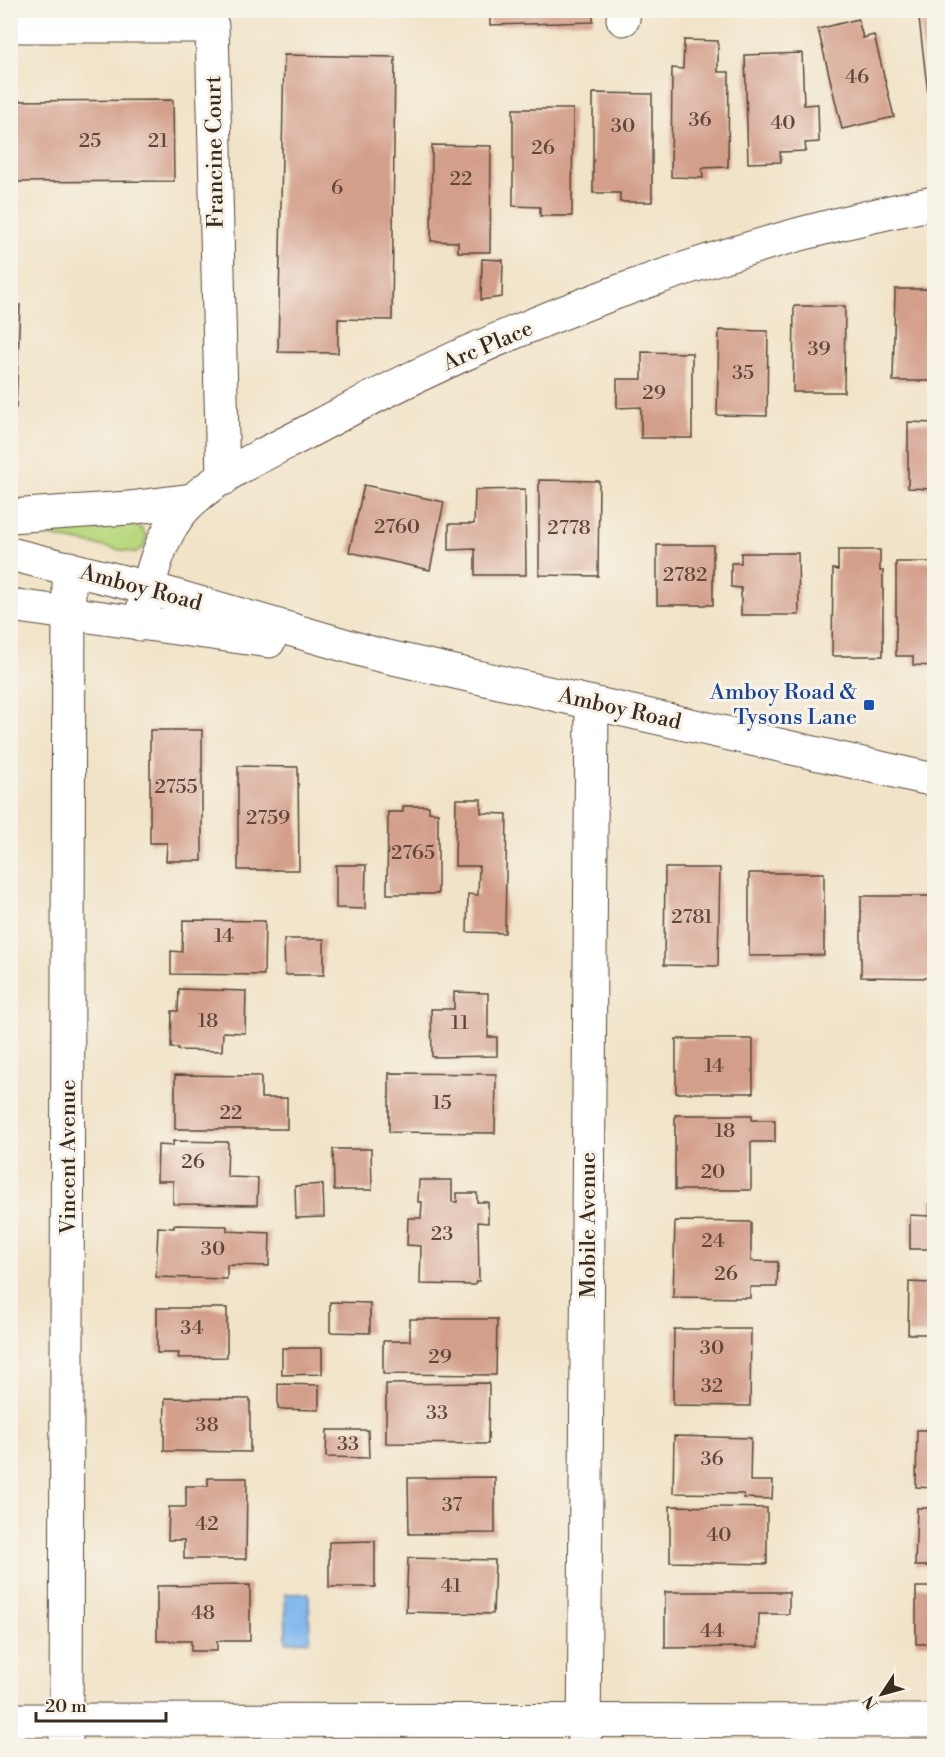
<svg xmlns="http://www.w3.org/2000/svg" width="945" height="1757" font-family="'Libre Bodoni',serif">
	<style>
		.green { fill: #b9d87e; stroke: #7a814e; stroke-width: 1.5 }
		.water { fill: #7db6ed; stroke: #5c7086; stroke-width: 1.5 }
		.building { fill: #d39e8a }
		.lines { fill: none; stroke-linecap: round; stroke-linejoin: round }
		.minor-casing { stroke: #564637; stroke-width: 35 }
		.major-casing { stroke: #564637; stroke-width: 35 }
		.minor { stroke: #fff; stroke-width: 33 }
		.major { stroke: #fff; stroke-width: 33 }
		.transit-dot { fill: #1a4fb4; stroke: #f7f3e8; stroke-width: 2 }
		.labels { text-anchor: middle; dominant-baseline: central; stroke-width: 6; stroke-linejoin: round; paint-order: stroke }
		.number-label { font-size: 20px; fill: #614739 }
		.street-label { font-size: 22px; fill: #3b2a1e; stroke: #f7f3e8 }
		.transit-label { font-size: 22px; fill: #164399; stroke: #f7f3e8; text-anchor: end }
	</style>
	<rect width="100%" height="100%" fill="#f7f3e8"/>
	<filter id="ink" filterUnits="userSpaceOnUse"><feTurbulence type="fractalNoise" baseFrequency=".0167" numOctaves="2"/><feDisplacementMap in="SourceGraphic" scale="12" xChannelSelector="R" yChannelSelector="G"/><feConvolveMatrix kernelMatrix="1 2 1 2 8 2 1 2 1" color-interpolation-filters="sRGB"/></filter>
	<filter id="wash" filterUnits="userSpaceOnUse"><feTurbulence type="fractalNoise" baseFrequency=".008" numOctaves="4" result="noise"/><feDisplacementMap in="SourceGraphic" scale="24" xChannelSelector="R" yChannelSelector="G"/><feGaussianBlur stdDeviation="1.35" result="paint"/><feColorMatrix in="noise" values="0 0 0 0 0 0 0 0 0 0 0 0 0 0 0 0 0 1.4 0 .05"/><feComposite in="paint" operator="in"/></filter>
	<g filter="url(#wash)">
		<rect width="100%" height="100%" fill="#f1e3c7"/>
		<path class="green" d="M127,524L141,528L146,534L145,545L136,553L44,535L36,529Z"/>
		<path class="water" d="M309,1593L310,1641L286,1642L285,1594Z"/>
		<g id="blocks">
			<path class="building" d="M490,10H593V22L490,25Z
				M918,10H934V94L928,95Z
				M858,19L863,38L874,35L894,117L842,129L818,29Z
				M684,40L718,41V72H729L728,167L702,168L703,178L671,177L672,68L683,69Z
				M802,53L804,105L818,104L819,142L805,143L806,151L780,152L781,162L748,163L745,55Z
				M284,55L395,57L392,320L338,319V353L278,352Z
				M593,93L652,94V202H620V193H593Z
				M173,100L174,181L10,182V101Z
				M513,109H573L572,216H540V207L513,206Z
				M432,145L491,146L490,252H458V242L431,241Z
				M482,259L503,260L502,297L481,300Z
				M895,289H934V381H893Z
				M10,304L20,305L16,408H10Z
				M794,306H845L844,392H793Z
				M719,330L768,331L767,416L717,415Z
				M642,352L692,353V438H641V407L617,408V379H642Z
				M908,422L934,423V489L908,488Z
				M539,480L599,481L598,576L539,575Z
				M364,485L444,502L430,570L349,552Z
				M525,489L526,575H475V549L449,550V524H474L475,490Z
				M657,545H713V605H657Z
				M838,550H880V571H883V656H832L833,569L838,570Z
				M741,553H798L799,615H741V588L731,587V563H741Z
				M896,562H934V666L913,665V656H896Z
				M150,730H202V861H166L167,843H150Z
				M238,766L298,767L299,870H238Z
				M456,799H481V813L507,814L505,933L467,932L468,894L478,895L479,866H455Z
				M403,806H429V812L438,813V894H387L388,812H403Z
				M336,865H366L365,909L336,908Z
				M665,868H720L718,966L664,965Z
				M749,873H824V955L749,956Z
				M861,896H931L930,978L861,977Z
				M183,920L265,921L264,975L171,974V951L182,952Z
				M284,939H324V975H285Z
				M179,989L246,991L245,1033L223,1032L222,1051L178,1050V1048H171L172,1011H178Z
				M454,992L488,993V1037H497V1056L432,1057L431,1009H454Z
				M676,1039H753V1093H676Z
				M389,1073L496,1074L495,1133L389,1132Z
				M175,1075L261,1076V1098H287V1129H175Z
				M675,1115H752V1120H775V1142H751V1190H675Z
				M173,1141L228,1142L227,1177L258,1178L257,1205L173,1204V1181H157L158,1145L173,1146Z
				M333,1149H371L372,1190H334Z
				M419,1180H452V1202H457V1193H477V1202H488V1223L478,1222L479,1281H476L475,1285L420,1284L421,1246L407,1245L408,1218H421L422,1202H418Z
				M323,1184L324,1217L296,1218L295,1186Z
				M930,1199H934V1257H930V1249H910V1215L930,1216Z
				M675,1221L751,1222V1261L778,1262L777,1287H750V1298L673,1297Z
				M174,1225L227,1226V1231L270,1233L269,1266L227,1265V1279L156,1277L158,1227L174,1228Z
				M931,1277H934V1334H908L909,1282L930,1283Z
				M330,1302L370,1303V1333L330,1332Z
				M157,1308H227V1357L178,1358L179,1353H157Z
				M410,1319H497L496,1375L383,1374V1341H410Z
				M674,1329H751L750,1406L673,1405Z
				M282,1348H322V1374L282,1375Z
				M931,1358H934V1414H930Z
				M489,1383L488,1444L386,1443V1384Z
				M278,1384L319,1385V1410L278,1409Z
				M165,1398L250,1399V1452L164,1451Z
				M327,1430H368L369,1458L326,1457Z
				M917,1430H934V1488L916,1487Z
				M674,1436L751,1438L750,1481H773L772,1499L744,1498V1494L673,1493Z
				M495,1477V1533L409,1534L408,1478Z
				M208,1478H247L246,1559H184V1540H168L169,1507H186V1486H208Z
				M670,1506L767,1508V1564L670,1562Z
				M917,1508H934V1566H915Z
				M375,1541V1587H329V1542Z
				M408,1558L495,1560L493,1614L406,1612Z
				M250,1585V1641H217V1651H191V1641H157V1586Z
				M916,1587H934V1644H916Z
				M665,1592H789V1614H759L758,1647L665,1648Z"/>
		</g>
	</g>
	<g filter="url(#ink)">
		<use href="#blocks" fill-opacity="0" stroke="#564637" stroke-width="1.5"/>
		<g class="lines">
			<g class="minor-casing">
				<path id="minor" d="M623,19L624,10
					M10,26H212L223,479
					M140,624C149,582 159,529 193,500C226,470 272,451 311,430C499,327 723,244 934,203
					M10,1720L934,1721
					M66,1746L69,568
					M584,1746L592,703"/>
			</g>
			<g class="major-casing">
				<path id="major" d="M10,516L129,508L192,500
					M10,554L148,588L375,654L934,780
					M10,605L269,641"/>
			</g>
			<use href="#minor" class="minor"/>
			<use href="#major" class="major"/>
		</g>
	</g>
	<rect class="transit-dot" x="863" y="699" width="12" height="12" rx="3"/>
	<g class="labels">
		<g class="number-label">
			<text x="857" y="77">46</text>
			<text x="700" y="120">36</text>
			<text x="783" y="123">40</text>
			<text x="623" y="126">30</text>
			<text x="90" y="141">25</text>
			<text x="158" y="141">21</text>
			<text x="543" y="148">26</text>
			<text x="461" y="179">22</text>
			<text x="337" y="188">6</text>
			<text x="819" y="349">39</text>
			<text x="743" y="373">35</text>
			<text x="654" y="393">29</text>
			<text x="397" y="527">2760</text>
			<text x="569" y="528">2778</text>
			<text x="685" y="575">2782</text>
			<text x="176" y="787">2755</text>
			<text x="268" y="818">2759</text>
			<text x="413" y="853">2765</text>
			<text x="692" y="917">2781</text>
			<text x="224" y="936">14</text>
			<text x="208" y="1021">18</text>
			<text x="460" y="1023">11</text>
			<text x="714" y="1066">14</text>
			<text x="442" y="1103">15</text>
			<text x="231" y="1113">22</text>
			<text x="725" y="1131">18</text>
			<text x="193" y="1162">26</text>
			<text x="713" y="1172">20</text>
			<text x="442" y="1234">23</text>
			<text x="713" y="1241">24</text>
			<text x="213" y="1249">30</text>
			<text x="726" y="1274">26</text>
			<text x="192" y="1328">34</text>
			<text x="712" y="1348">30</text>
			<text x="440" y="1357">29</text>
			<text x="712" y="1386">32</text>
			<text x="437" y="1413">33</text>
			<text x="207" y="1425">38</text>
			<text x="348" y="1444">33</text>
			<text x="712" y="1459">36</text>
			<text x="452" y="1505">37</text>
			<text x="207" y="1524">42</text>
			<text x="719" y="1535">40</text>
			<text x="451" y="1586">41</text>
			<text x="203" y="1613">48</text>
			<text x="712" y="1631">44</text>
		</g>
		<g class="street-label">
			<text transform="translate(215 152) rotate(-91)">Francine Court</text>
			<text transform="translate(488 346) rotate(-23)">Arc Place</text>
			<text transform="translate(141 588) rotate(15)">Amboy Road</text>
			<text transform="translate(620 709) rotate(13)">Amboy Road</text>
			<text transform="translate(68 1157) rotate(-90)">Vincent Avenue</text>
			<text transform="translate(588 1225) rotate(-90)">Mobile Avenue</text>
		</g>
		<g class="transit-label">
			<text x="857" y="692">Amboy Road &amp;<tspan x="857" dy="25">Tysons Lane</tspan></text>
		</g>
	</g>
	<rect width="945" height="1757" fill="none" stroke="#f7f3e8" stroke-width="36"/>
	<g transform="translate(882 1694) rotate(234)" stroke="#f7f3e8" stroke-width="4.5" paint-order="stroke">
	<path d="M0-4.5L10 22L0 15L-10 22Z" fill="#3b2a1e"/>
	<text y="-9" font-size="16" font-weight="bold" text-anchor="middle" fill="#3b2a1e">N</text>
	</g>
	<path d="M36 1712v9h130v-9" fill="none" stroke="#3b2a1e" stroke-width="3"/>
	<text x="45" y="1712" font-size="18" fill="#3b2a1e" stroke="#f7f3e8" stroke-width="4.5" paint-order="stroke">20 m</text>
</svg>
